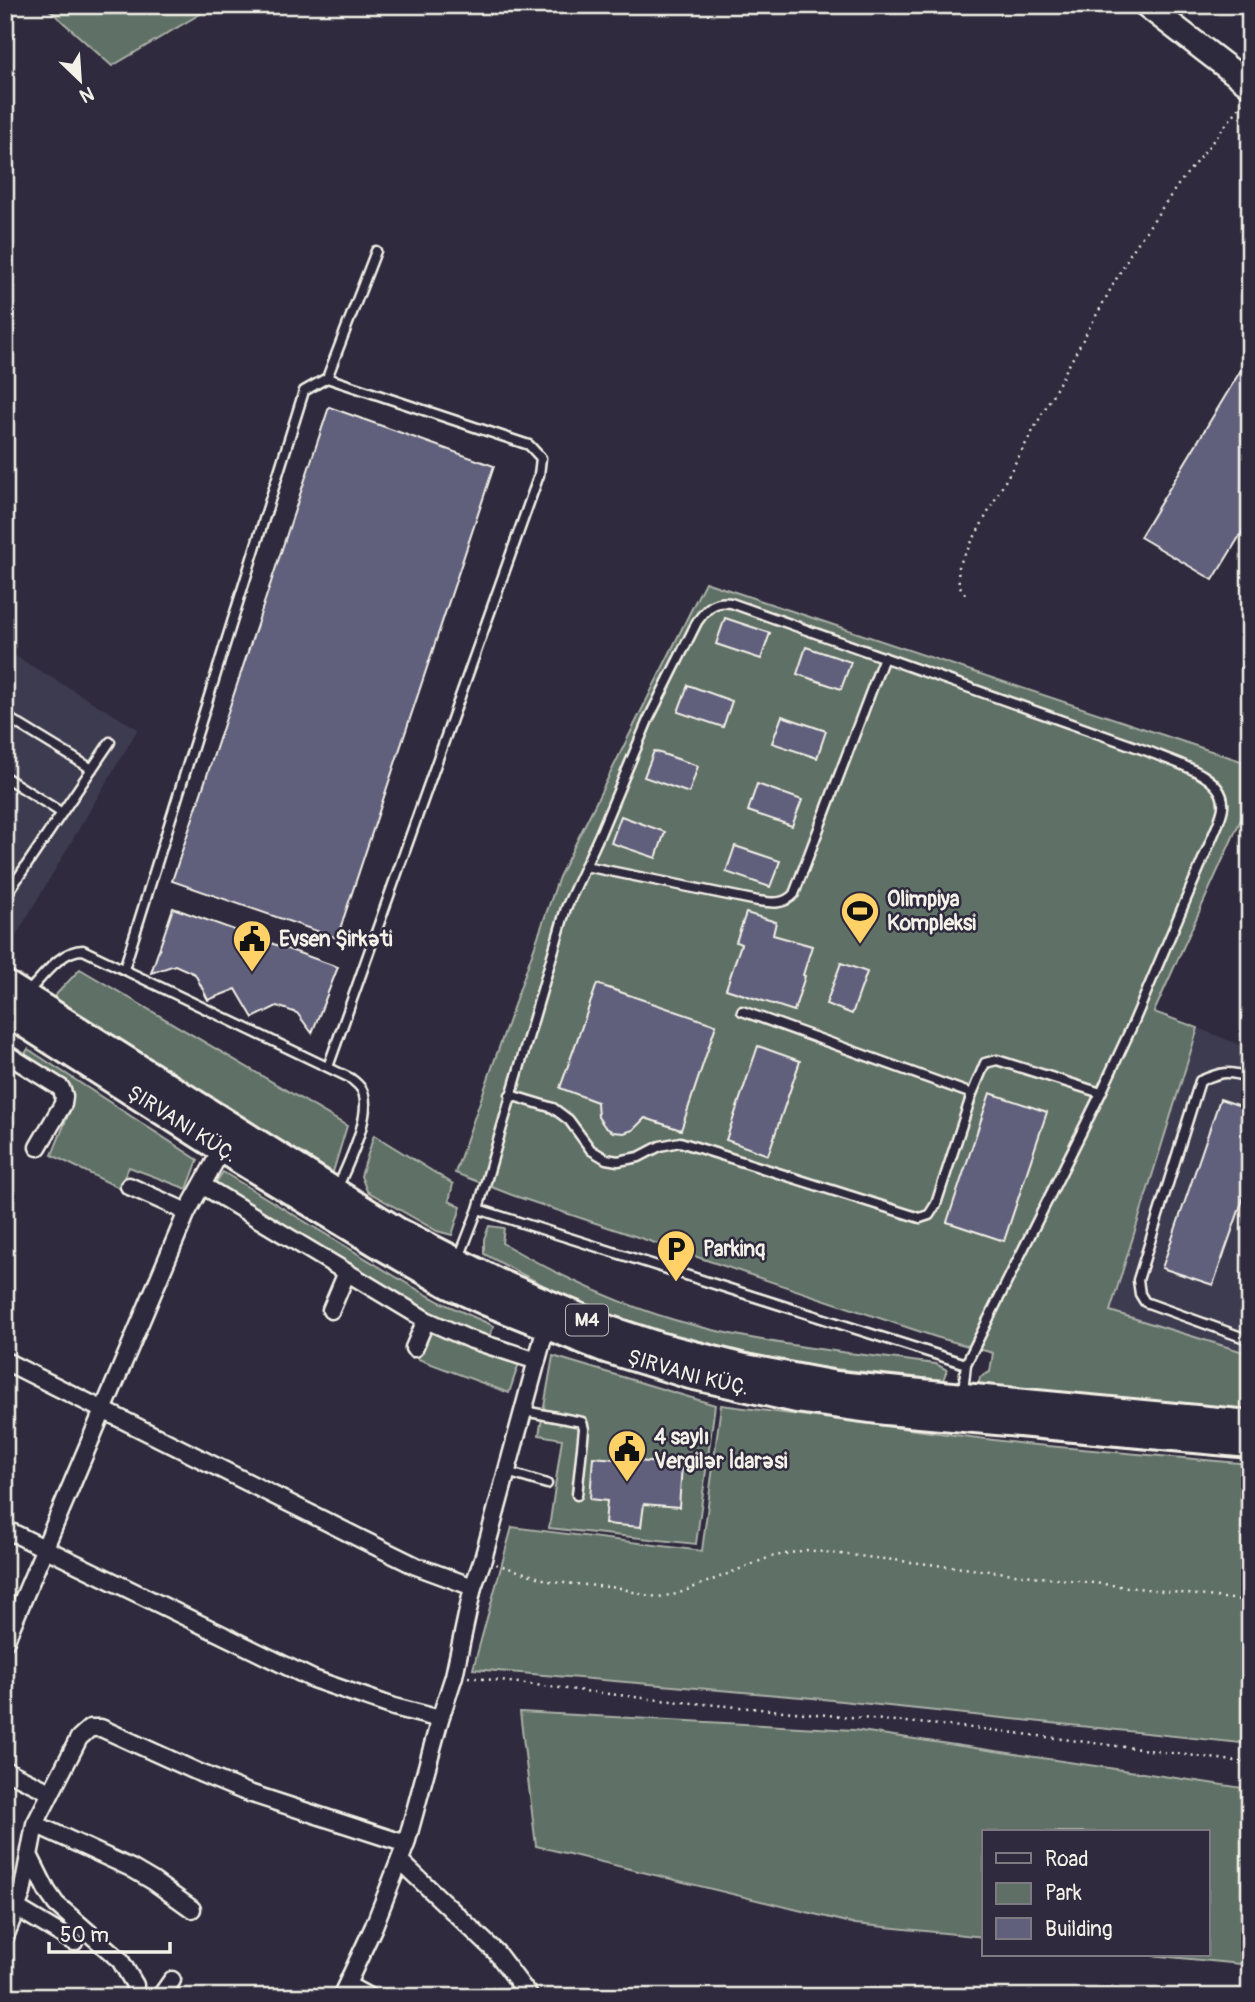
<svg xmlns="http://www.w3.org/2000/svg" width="1255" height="2002" font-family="Pangolin,sans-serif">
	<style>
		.built { fill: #3e3a50 }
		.green { fill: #5f6f66; stroke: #aab0a7; stroke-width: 2 }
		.building { fill: #60607d; stroke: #f4f1e8; stroke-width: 2 }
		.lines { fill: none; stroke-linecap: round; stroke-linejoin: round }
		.service-casing { stroke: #f4f1e8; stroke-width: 13 }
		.minor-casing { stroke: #f4f1e8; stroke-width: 21 }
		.secondary-casing { stroke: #f4f1e8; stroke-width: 28 }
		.trunk-casing { stroke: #f4f1e8; stroke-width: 32 }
		.path { stroke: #f4f1e8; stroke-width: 2.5; stroke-dasharray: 2 5; stroke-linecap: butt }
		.service { stroke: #2f2a3d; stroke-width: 8 }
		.minor { stroke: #2f2a3d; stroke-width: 16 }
		.secondary { stroke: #2f2a3d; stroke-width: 23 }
		.trunk { stroke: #2f2a3d; stroke-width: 26 }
		.labels { text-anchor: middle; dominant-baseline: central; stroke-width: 5; stroke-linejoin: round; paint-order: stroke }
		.shield { fill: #2f2a3d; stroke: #b9b5b5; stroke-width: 2 }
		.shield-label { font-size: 19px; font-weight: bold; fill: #f4f1e8 }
		.poi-label { font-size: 21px; font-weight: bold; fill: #f4f1e8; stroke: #2f2a3d; text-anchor: start }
		.street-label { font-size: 21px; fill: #f4f1e8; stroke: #2f2a3d }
	</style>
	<rect width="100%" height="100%" fill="#2f2a3d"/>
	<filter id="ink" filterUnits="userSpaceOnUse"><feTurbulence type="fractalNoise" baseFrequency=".0143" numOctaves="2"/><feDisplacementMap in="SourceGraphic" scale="14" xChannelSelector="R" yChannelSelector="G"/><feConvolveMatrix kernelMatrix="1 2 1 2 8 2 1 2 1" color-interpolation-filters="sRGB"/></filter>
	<g filter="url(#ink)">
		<path class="built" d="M5,650L138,729L14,939L5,933Z
			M1198,1028L1250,1049V1354L1110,1311Z"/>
		<path class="green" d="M44,5H210L205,11L112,66Z
			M705,582L1250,764V799L1154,1012L1198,1028L1110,1311L1250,1354V1410L978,1386L980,1377L990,1372L993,1353L936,1337L512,1195L455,1173L559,877Z
			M80,969L347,1126L333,1172L50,1001Z
			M28,1049L198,1160L187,1189L129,1167L119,1188L52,1155L71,1108L72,1096L66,1088L22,1059Z
			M374,1135L453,1184L449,1201L461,1207L452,1235L437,1231L367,1191L361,1176Z
			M223,1172L406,1283L440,1302L494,1326L487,1341L435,1319L214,1185Z
			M489,1226L504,1228L502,1243C561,1277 625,1308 693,1325C772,1346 854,1353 936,1364L947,1370L943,1380L817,1367L680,1340L584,1307L484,1254V1239Z
			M430,1328L519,1363L509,1393L418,1359Z
			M553,1356L715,1405L696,1544L549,1528L562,1439L539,1435Z
			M721,1405L1025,1444L1250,1464V1744L813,1698L473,1669L512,1527L702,1551Z
			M520,1712L854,1730L1250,1789V1965L1150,1955H1208V1832H984V1937L855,1924L536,1846Z"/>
		<path class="building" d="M1250,355V519L1213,580L1140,537Z
			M329,407L494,466L337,938L172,881Z
			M725,618L770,633L761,659L716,644Z
			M806,647L851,662L841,689L797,674Z
			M688,685L732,701L723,727L678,712Z
			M782,716L826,731L817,758L772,743Z
			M654,751L698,766L689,793L644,777Z
			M757,784L802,800L792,826L748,811Z
			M621,816L665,832L656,858L611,843Z
			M735,846L780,861L770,887L726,872Z
			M173,908L338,967L312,1033L297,1013L277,1006L253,1018L236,989L208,1000L195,974L175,965L151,973Z
			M746,913L776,922L773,935L812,946L803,975L805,976L794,1011L726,989L741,944L736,942Z
			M841,963L867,972L852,1014L826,1004Z
			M597,984L716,1025L681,1130L645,1118L633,1130L624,1133L613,1132L605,1127L598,1117L597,1102L560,1088Z
			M758,1046L800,1061L768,1155L726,1140Z
			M990,1093L1047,1112L1004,1241L947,1222Z
			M1220,1099L1250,1109V1179L1213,1285L1162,1268Z
			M593,1457L682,1465L679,1507L644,1504L641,1527L605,1524L607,1501L590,1499Z"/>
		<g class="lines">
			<g class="service-casing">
				<path id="service" d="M327,378L529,445L541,458L539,475L328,1067
					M5,716L92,769
					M5,777L62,813
					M585,866L758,901C772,903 784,905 794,894L884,657
					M5,897L110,742
					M124,969L304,391L327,378L376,251
					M26,994C42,978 60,950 83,950L350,1078C354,1081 360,1086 362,1090C374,1113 347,1165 338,1187
					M742,1011L972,1094
					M1250,1078C1228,1070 1220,1072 1200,1081L1138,1280L1140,1294L1145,1302L1250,1340
					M510,1095L553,1108L569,1120L591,1150L606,1159L618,1161L639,1157L660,1146L680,1142L920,1218L929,1215L936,1204L972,1094L985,1063L997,1060L1101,1093
					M478,1209L566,908L600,834L648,720L697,622C707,608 714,600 731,603L1150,752C1172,762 1222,774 1223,803C1224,810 1220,817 1218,824L1132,1026L1101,1093L966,1364
					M459,1258L478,1209L966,1364L963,1392
					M524,1411L582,1422L584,1429L577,1495
					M507,1472L547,1484"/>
			</g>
			<g class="minor-casing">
				<path id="minor" d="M5,1053L61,1088L64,1096L63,1104L38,1147
					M202,1185L426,1320L469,1339L537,1361
					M129,1186L187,1212
					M331,1310L347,1272
					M414,1348L426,1320
					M5,1361L361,1539L416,1566L473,1587
					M5,1529L313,1679L394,1707L440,1719
					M5,1642L187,1212L222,1149
					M5,1770L50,1792
					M35,1824L131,1868L153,1881L192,1909
					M29,1855L47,1891L56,1904L120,1960L135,1985L134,1997
					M400,1861L496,1952L530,1997
					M17,1908L74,1942
					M5,1937L22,1893L35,1824L79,1738L90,1728H101L200,1773L246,1792L406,1844
					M347,1985L369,1997
					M160,1997L172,1980
					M341,1997L374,1926L406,1844L440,1719L454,1676L473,1587L483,1559L546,1327"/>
			</g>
			<g class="secondary-casing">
				<path id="secondary" d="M1146,5L1250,85"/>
			</g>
			<g class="trunk-casing">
				<g id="trunk">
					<path d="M5,984L397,1231L499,1283L610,1330L659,1346L745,1368L836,1385L1250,1424"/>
					<path id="s1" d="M5,1011L222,1149L382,1246L450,1285L487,1302L606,1349L690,1375L797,1399L886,1411L1250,1444"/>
				</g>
			</g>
			<path class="path" d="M965,594L959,585L958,567L1130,254L1178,185L1243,103
				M496,1564L553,1582L620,1588L644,1595L658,1597L677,1594L770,1557L806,1550L1250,1601
				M468,1677L660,1700L984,1729L1250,1763"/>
			<use href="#service" class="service"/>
			<use href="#minor" class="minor"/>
			<use href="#secondary" class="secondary"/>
			<use href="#trunk" class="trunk"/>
		</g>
	</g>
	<defs>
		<g id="stadium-pin" transform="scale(2.0125)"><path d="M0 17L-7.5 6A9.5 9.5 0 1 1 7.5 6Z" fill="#ffd166" stroke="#2f2a3d"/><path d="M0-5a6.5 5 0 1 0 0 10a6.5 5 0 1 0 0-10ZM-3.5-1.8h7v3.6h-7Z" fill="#111"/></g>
		<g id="civic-pin" transform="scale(2.0125)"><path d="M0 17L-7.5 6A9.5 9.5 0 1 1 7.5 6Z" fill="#ffd166" stroke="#2f2a3d"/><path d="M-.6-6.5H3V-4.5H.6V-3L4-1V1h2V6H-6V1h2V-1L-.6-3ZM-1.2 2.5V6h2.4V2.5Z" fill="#111"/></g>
		<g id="parking-pin" transform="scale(2.0125)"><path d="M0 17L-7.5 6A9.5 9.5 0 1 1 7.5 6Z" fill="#ffd166" stroke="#2f2a3d"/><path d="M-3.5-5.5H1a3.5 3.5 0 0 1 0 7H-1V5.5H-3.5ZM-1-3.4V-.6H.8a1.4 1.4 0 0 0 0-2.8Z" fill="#111"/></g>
	</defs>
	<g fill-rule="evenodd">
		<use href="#stadium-pin" x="860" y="911"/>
		<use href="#civic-pin" x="252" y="939"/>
		<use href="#parking-pin" x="676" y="1249"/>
		<use href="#civic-pin" x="627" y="1449"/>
	</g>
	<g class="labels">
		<rect class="shield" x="566" y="1304.5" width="42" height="31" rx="5"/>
		<g class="shield-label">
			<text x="587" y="1320">M4</text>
		</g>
		<g class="poi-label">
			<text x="887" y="899">Olimpiya<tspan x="887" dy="24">Kompleksi</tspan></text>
			<text x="279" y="939">Evsen Şirkəti</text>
			<text x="703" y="1249">Parkinq</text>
			<text x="654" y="1437">4 saylı<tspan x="654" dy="24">Vergilər İdarəsi</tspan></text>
		</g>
		<g class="street-label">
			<text stroke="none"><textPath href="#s1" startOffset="210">ŞIRVANI KÜÇ.</textPath></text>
			<text stroke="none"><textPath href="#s1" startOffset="777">ŞIRVANI KÜÇ.</textPath></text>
		</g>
	</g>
	<rect width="1255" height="2002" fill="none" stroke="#2f2a3d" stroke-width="28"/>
	<rect x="14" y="14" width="1227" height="1974" fill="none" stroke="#f4f1e8" stroke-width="2.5" filter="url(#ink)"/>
	<rect x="982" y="1830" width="228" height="126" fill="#2f2a3d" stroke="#7e7a81" stroke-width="2"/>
	<rect x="996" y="1853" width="35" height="10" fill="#2f2a3d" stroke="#7e7a81" stroke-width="2"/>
	<text x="1045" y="1866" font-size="21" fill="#f4f1e8">Road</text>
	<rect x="996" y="1883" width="35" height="21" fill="#5f6f66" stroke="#7e7a81" stroke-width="2"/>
	<text x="1045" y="1900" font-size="21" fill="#f4f1e8">Park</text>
	<rect x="996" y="1918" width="35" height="21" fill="#60607d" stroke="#7e7a81" stroke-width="2"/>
	<text x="1045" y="1936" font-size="21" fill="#f4f1e8">Building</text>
	<g transform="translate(80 80) rotate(155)" stroke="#2f2a3d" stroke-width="5" paint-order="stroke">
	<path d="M0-5L12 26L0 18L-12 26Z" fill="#f4f1e8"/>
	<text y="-10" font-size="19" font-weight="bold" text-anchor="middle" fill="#f4f1e8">N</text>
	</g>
	<path d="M49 1942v10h121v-10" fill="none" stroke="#f4f1e8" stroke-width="3.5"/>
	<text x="60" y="1942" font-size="21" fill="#f4f1e8" stroke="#2f2a3d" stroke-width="5" paint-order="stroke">50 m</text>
</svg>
